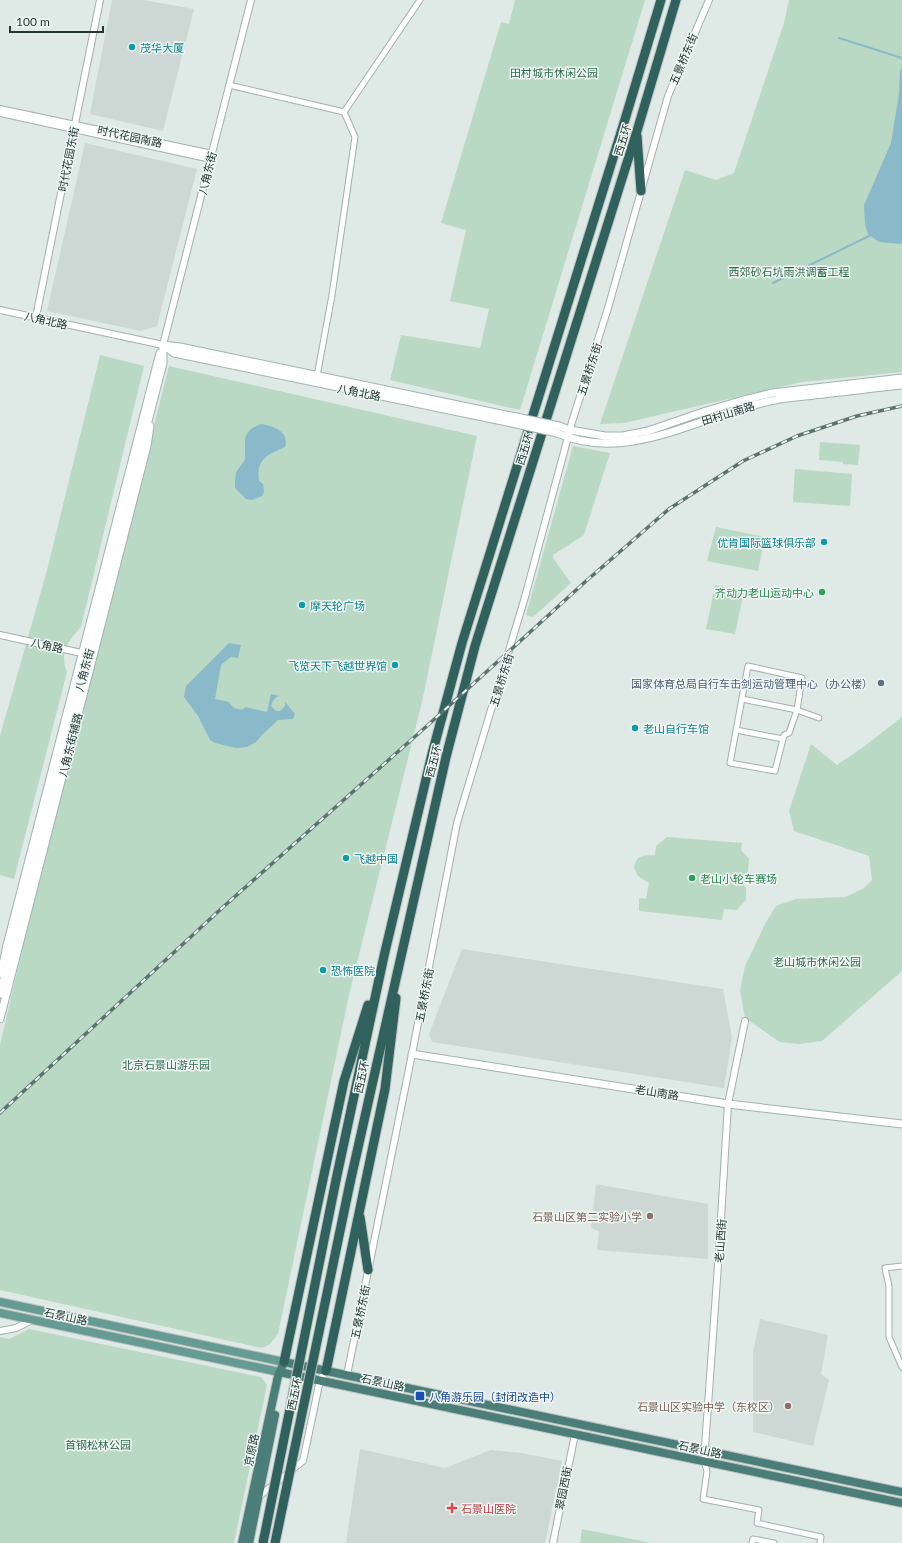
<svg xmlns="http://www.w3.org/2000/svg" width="902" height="1543" font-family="Lato,'Noto Sans SC',sans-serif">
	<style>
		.built { fill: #cdd8d4 }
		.green { fill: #b9d9c5 }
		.water { fill: #8ab9ca }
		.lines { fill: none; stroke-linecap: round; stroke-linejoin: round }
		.stream { stroke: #8ab9ca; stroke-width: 2 }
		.minor-casing { stroke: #a2b0ac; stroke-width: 7 }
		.tertiary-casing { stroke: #a2b0ac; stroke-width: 8 }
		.secondary-casing { stroke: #9fb3ae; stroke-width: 9 }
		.primary-casing { stroke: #bcc3c2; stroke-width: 10 }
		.trunk-casing { stroke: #bcc3c2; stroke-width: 10 }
		.motorway-casing { stroke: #bcc3c2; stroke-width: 11 }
		.minor { stroke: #fff; stroke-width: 5 }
		.tertiary { stroke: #fff; stroke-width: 6 }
		.secondary { stroke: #fff; stroke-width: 7 }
		.primary { stroke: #669b93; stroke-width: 8 }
		.trunk { stroke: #4b7e78; stroke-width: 8 }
		.motorway { stroke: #30615c; stroke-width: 9 }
		.rail-casing { stroke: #5b736f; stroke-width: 3.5 }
		.rail { stroke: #eff6f3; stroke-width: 2; stroke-dasharray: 6; stroke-linecap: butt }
		.secondary-bridge-casing { stroke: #9fb3ae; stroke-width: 9; stroke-linecap: butt }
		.motorway-bridge-casing { stroke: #bcc3c2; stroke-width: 11; stroke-linecap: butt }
		.secondary-bridge { stroke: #fff; stroke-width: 7 }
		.motorway-bridge { stroke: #30615c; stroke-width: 9 }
		.culture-dot { fill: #0f9aa8; stroke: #eff6f3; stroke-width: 1.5 }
		.leisure-dot { fill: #2e9e5b; stroke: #eff6f3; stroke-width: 1.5 }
		.service-dot { fill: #5c6f8a; stroke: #eff6f3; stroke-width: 1.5 }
		.education-dot { fill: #8d6e63; stroke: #eff6f3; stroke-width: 1.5 }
		.transit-dot { fill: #1a4fb4; stroke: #eff6f3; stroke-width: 1.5 }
		.health-dot { fill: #e0444e; stroke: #eff6f3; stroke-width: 1.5 }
		.labels { text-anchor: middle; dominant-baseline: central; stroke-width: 3; stroke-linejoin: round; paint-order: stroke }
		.culture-label { font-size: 11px; fill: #0d838f; stroke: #eff6f3; text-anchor: start }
		.street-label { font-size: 11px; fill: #213734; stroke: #eff6f3 }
		.park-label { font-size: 11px; fill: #2f6a4c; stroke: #eff6f3 }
		.leisure-label { font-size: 11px; fill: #27864d; stroke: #eff6f3; text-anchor: end }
		.service-label { font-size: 11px; fill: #4e5e75; stroke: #eff6f3; text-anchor: end }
		.education-label { font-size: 11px; fill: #785e54; stroke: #eff6f3; text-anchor: end }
		.transit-label { font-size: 11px; fill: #164399; stroke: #eff6f3; text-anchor: start }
		.health-label { font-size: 11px; fill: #be3a42; stroke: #eff6f3; text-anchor: start }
	</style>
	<rect width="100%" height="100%" fill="#dfe9e5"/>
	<path class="built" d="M112,0H143L194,9L163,131L90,114Z
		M85,143L197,169L157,326L141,331L47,311Z
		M462,949L723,989L732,1037L724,1088L432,1042L429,1034Z
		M596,1184L708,1204V1259L597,1250L599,1231L591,1228Z
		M760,1319L828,1335L821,1374L829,1380L813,1446L753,1432V1352Z
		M360,1449L445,1468L491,1450L522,1453L562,1461L545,1543H346Z"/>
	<path class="green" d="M515,0H645L520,410L390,380L401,335L480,348L489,309L450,301L466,230L441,223L501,22L509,24Z
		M789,0H902V372L802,382L624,423L600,424L685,170L716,180L734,173L784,23Z
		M100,355L144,366L81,627C68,641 59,652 67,672L14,879L0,875V736L47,570Z
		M169,366L477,436L422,702L349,995L278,1334L270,1344L262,1348L0,1290V1045L38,882Z
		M820,442L860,445L858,465L843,464V462L819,460Z
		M573,446L610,453L584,535L553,555V558L571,583L533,617L526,615Z
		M795,469L852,474L850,506L793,502Z
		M716,527L765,537L758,571L707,561Z
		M715,585L744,591L735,634L706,629Z
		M902,717V971L822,1041L799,1044L780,1042L745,1018L740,990L745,966L766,922L776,906L796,899L846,897L864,888L872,880L869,856L794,831L789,811L811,744L837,765L862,748Z
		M667,837L742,843L741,850L749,859L748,873L743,875L742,883L746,888V900L737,910L724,909L722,920L639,911V898L646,899L649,883L638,876L634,868C637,854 642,856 655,855L656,846Z
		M29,1329L261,1377L267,1385L234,1543H0V1337L9,1339Z
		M582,1529L652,1543H580Z"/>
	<path class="water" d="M902,65V244L879,242L868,234L865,225L864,205L891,143L899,93L900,72Z
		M261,424C274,426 290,432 285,447C267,455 256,459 259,481L263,484L264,492L262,496L252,500L246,499L235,488V482L236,472L245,460V438L248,432L252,428Z
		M229,643L241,645L238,658L231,657L221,665L215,699L229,702C232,708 237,710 243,709L246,707L267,712L271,694L279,696C274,698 273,701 271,706L276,711H280L285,706V702L295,714L293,719L278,720L262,735L256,742L247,747L236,748L215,743L210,740L198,716L184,697L186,686Z"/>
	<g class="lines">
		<path class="stream" d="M839,38L902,58
			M773,283L871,235"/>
		<g class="minor-casing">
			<path id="minor" d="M229,85L344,112L355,137L332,295L317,376
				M344,112L420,0
				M742,699L797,710L789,733L784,735L775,771L730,763C736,731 742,698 748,666L802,678L797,710L819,718
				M736,730L783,739
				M902,1266L885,1268L889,1286V1337L902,1367
				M704,1461L707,1471L703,1499L759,1510L757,1523L821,1537L820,1543
				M752,1543L753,1539L774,1543"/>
		</g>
		<g class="tertiary-casing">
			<path id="tertiary" d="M0,109L212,154
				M0,113L211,159
				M0,310L163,345L251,0
				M36,317L100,0
				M0,635L86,654
				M0,974L6,949
				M0,1331L16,1328L32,1320
				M347,1375L412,1054L457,823L525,597L572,422L608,308L668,96L709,0
				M704,1461L719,1251L728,1104L745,1021
				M258,1497L303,1461L320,1380L326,1371
				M553,1543L575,1434"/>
		</g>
		<g class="secondary-casing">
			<path id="secondary" d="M163,345L180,347L516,417
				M165,346L174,353L512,423
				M559,426L570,430L605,436H623L648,431L706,411L740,401L772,393L902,378
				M557,433C630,465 703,413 775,400C788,397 801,397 814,395C843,392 873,388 902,385
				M6,949L160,353
				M0,994L163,363V345
				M0,1019L147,446L150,426
				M412,1054L728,1104L902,1124"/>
		</g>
		<g class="primary-casing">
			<path id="primary" d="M0,1302L284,1362
				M0,1313L284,1373"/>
		</g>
		<g class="trunk-casing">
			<path id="trunk" d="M284,1362L902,1492
				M284,1373L902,1503
				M242,1543L278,1376L284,1362
				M249,1543L275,1415"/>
		</g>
		<g class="motorway-casing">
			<path id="motorway" d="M637,136L641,191
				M336,1180L384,956L432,754L462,643L623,126L661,0
				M350,1183L446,757L475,646L637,131L676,0
				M360,1217L368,1270
				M284,1362L344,1081L368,1005
				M326,1371L385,1089L396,998"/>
		</g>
		<use href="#minor" class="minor"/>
		<use href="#tertiary" class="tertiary"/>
		<use href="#secondary" class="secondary"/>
		<use href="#primary" class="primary"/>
		<use href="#trunk" class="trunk"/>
		<use href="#motorway" class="motorway"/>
		<g class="rail-casing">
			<path id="rail" d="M0,1113L222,908L428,725L585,582L669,509L743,461L797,436L857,416L902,406"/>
		</g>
		<use href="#rail" class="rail"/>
		<g class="secondary-bridge-casing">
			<path id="secondary-bridge" d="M516,417L559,426
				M512,423L557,433"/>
		</g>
		<g class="motorway-bridge-casing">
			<path id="motorway-bridge" d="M263,1543L336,1180
				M275,1543L350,1183"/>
		</g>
		<use href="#secondary-bridge" class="secondary-bridge"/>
		<use href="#motorway-bridge" class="motorway-bridge"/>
	</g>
	<g class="culture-dot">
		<circle cx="132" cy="47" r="4"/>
		<circle cx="824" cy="542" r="4"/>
		<circle cx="302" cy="605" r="4"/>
		<circle cx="395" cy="665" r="4"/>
		<circle cx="635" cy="728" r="4"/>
		<circle cx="346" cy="858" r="4"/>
		<circle cx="323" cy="970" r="4"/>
	</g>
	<g class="leisure-dot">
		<circle cx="822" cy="592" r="4"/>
		<circle cx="692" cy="878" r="4"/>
	</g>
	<circle class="service-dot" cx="881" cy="683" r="4"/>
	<g class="education-dot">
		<circle cx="650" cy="1216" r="4"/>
		<circle cx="788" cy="1406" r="4"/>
	</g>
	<rect class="transit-dot" x="415" y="1391" width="10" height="10" rx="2"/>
	<path class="health-dot" d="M450 1502h4v4h4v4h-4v4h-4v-4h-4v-4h4z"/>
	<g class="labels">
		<g class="culture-label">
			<text x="140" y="47">茂华大厦</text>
			<text x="816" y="542" text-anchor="end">优肯国际篮球俱乐部</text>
			<text x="310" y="605">摩天轮广场</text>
			<text x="387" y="665" text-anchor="end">飞览天下飞越世界馆</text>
			<text x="643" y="728">老山自行车馆</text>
			<text x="354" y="858">飞越中国</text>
			<text x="331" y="970">恐怖医院</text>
		</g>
		<g class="street-label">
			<text transform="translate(683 59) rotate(-67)">五景桥东街</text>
			<text transform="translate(130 136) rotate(12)">时代花园南路</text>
			<text transform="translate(622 140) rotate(-73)">西五环</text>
			<text transform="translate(68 159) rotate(-79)">时代花园东街</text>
			<text transform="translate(207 173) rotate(-76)">八角东街</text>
			<text transform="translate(46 320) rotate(12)">八角北路</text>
			<text transform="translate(589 369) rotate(-72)">五景桥东街</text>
			<text transform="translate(359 392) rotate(11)">八角北路</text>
			<text transform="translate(728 413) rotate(-17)">田村山南路</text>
			<text transform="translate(524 449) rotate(-73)">西五环</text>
			<text transform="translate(47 645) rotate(12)">八角路</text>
			<text transform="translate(84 670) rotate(-75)">八角东街</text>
			<text transform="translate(501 680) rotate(-73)">五景桥东街</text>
			<text transform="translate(70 745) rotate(-76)">八角东街辅路</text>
			<text transform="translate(433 761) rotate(-76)">西五环</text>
			<text transform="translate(424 995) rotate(-79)">五景桥东街</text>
			<text transform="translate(361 1077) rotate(-78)">西五环</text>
			<text transform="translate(657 1092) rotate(9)">老山南路</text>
			<text transform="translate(720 1241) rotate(-86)">老山西街</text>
			<text transform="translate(360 1312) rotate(-78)">五景桥东街</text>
			<text transform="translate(66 1316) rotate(12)">石景山路</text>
			<text transform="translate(383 1382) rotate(12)">石景山路</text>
			<text transform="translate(294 1394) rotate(-78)">西五环</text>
			<text transform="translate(700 1449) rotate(12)">石景山路</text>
			<text transform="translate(251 1450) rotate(-78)">京原路</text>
			<text transform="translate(563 1488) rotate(-79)">翠园西街</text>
		</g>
		<g class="park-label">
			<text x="554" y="72">田村城市休闲公园</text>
			<text x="789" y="271">西郊砂石坑雨洪调蓄工程</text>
			<text x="817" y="961">老山城市休闲公园</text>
			<text x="166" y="1064">北京石景山游乐园</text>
			<text x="98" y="1444">首钢松林公园</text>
		</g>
		<g class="leisure-label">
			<text x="814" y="592">齐动力老山运动中心</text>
			<text x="700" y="878" text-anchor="start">老山小轮车赛场</text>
		</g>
		<g class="service-label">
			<text x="873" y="683">国家体育总局自行车击剑运动管理中心（办公楼）</text>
		</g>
		<g class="education-label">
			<text x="642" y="1216">石景山区第二实验小学</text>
			<text x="780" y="1406">石景山区实验中学（东校区）</text>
		</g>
		<g class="transit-label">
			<text x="429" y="1396">八角游乐园（封闭改造中）</text>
		</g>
		<g class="health-label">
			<text x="461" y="1508">石景山医院</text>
		</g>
	</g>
	<path d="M10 26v6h93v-6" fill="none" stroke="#213734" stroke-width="2"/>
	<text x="16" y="26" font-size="12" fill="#213734" stroke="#eff6f3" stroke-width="3" paint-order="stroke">100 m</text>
</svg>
